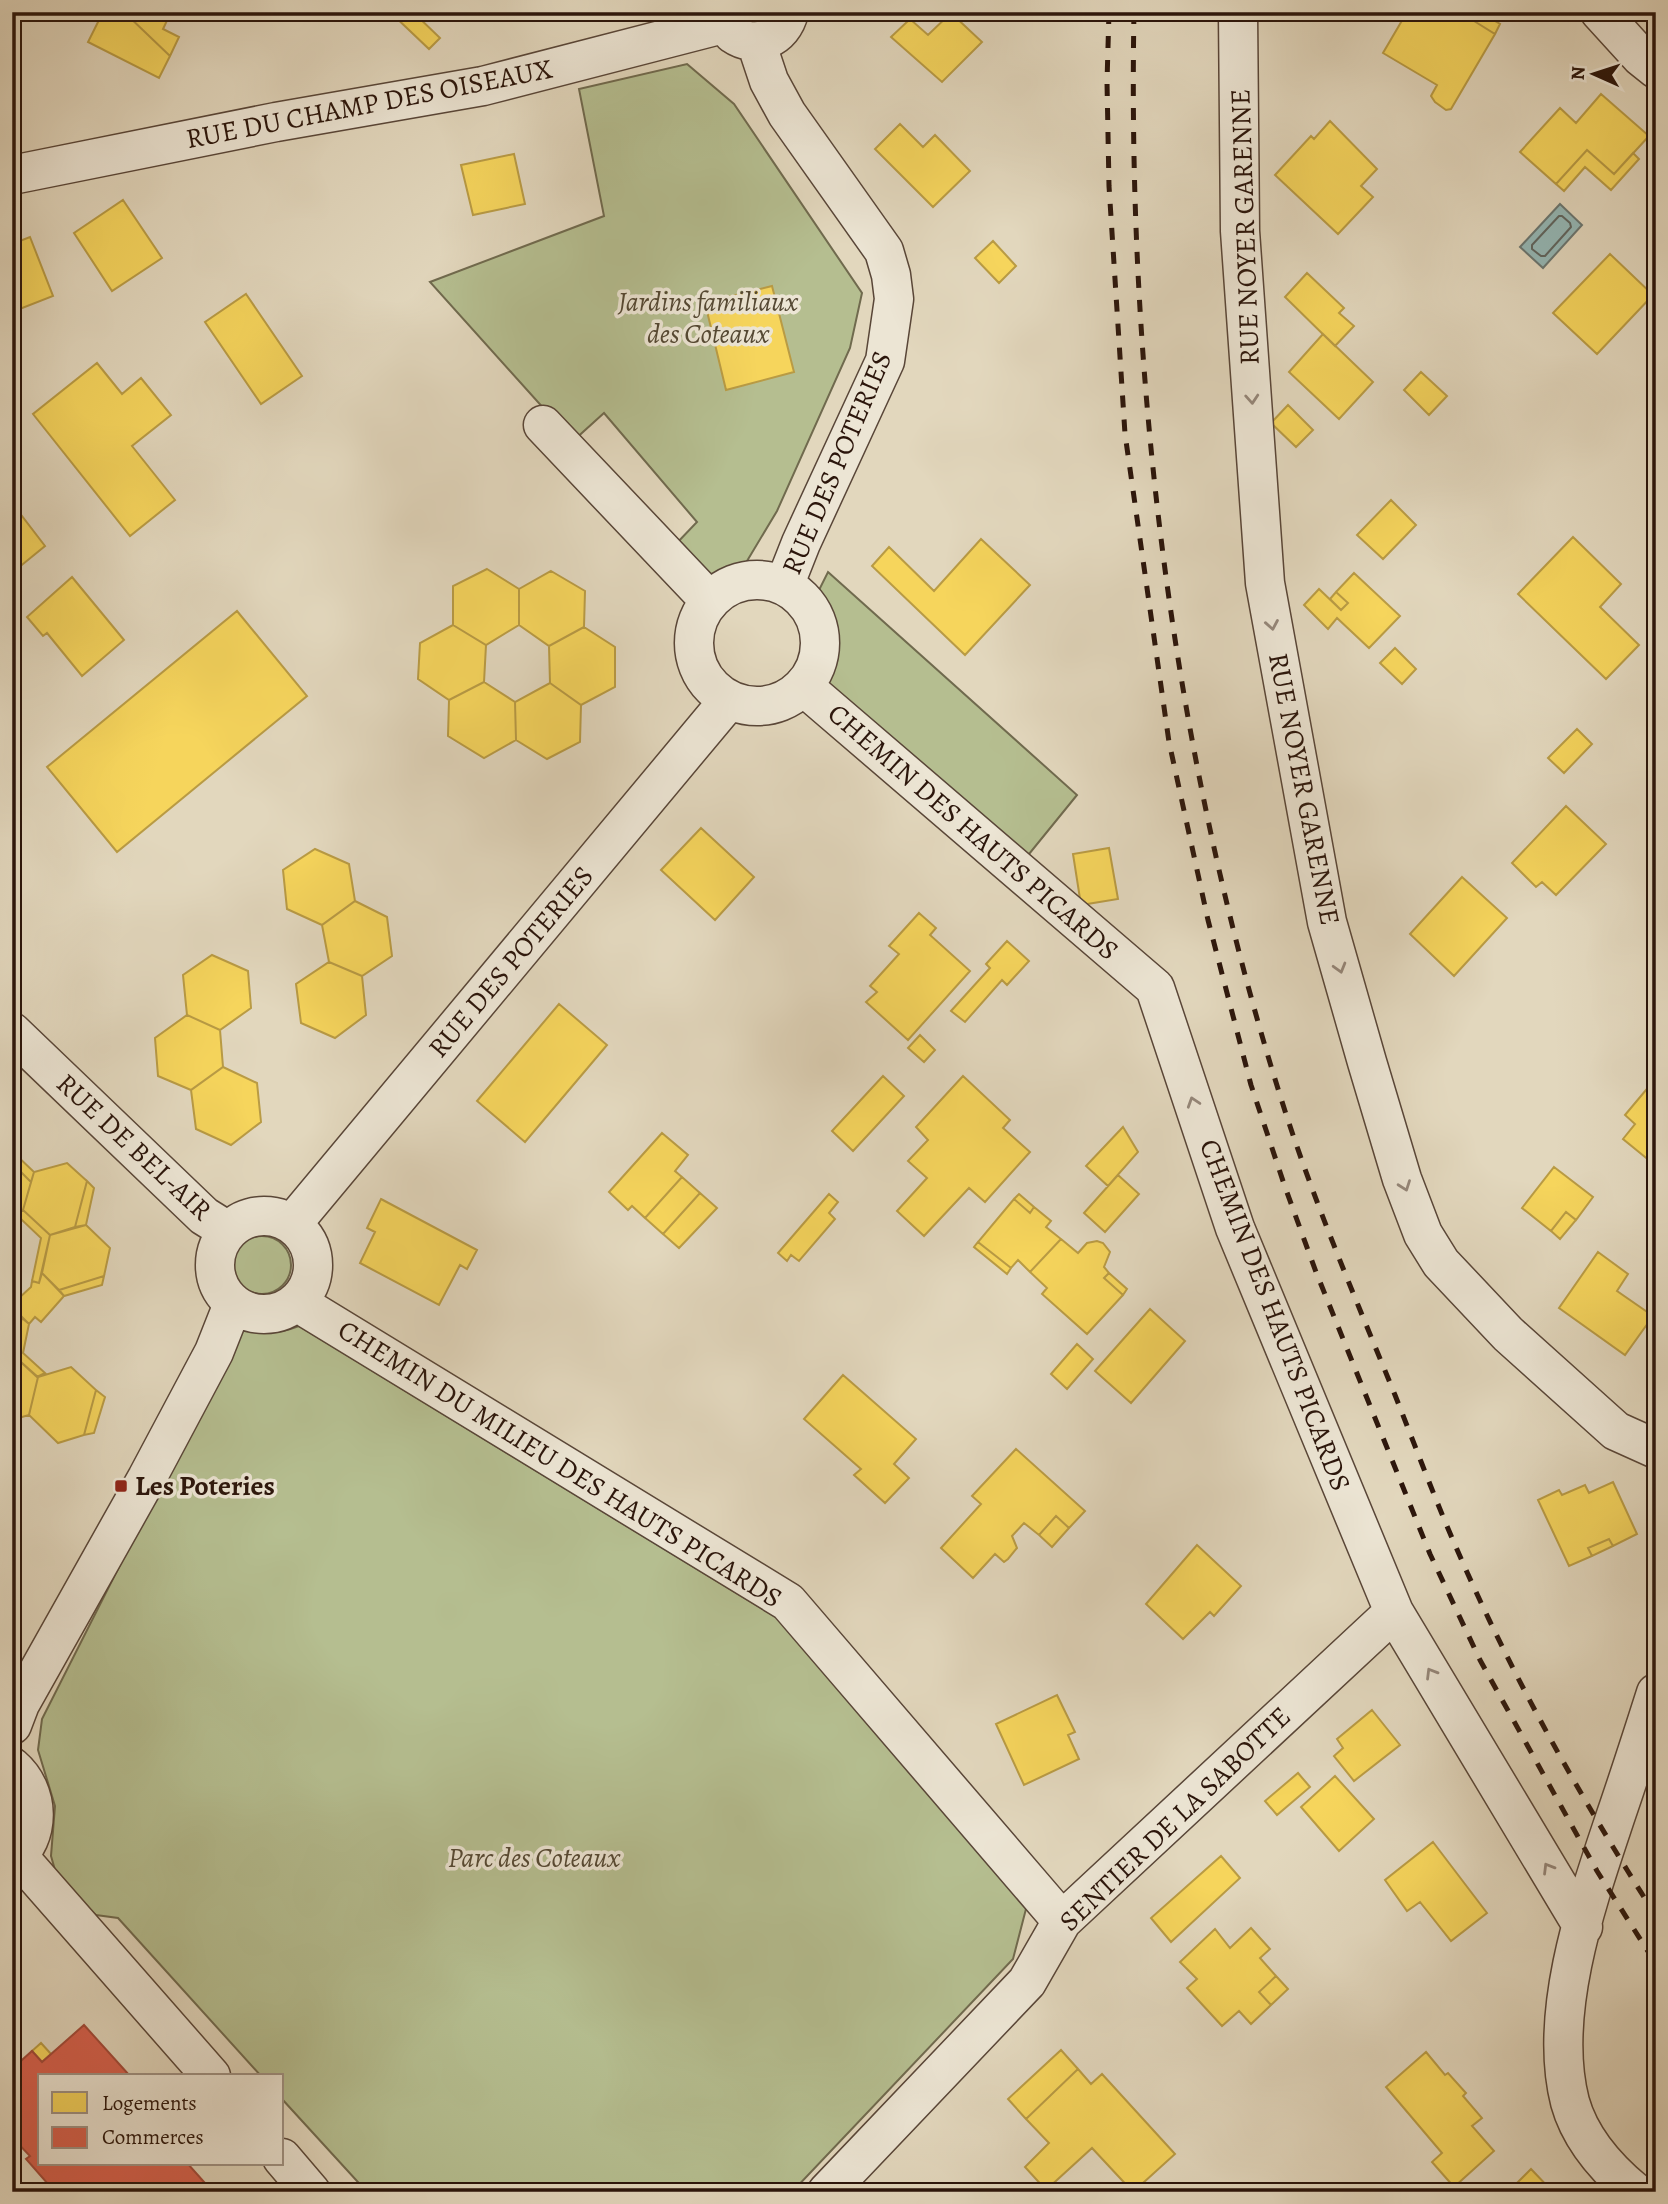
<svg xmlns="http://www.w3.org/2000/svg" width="1668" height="2204" font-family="Alegreya,serif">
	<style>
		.green { fill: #b5be90; stroke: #706a4e; stroke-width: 2 }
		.water { fill: #95b8b6; stroke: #6b7772; stroke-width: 2 }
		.homes { fill: #f6d55c; stroke: #b99b44; stroke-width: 2 }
		.shops { fill: #d6604d; stroke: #a34a39; stroke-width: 2 }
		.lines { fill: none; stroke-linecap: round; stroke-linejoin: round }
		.shore { stroke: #606660; stroke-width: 2 }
		.minor-casing { stroke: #594638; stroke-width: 41 }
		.minor { stroke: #ece5d4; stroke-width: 38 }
		.rail { stroke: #2b150b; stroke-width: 5; stroke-dasharray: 12 12; stroke-linecap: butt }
		.oneway { stroke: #95877a }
		.poi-dot { fill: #8f2418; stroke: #ece5d4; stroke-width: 2.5 }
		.labels { text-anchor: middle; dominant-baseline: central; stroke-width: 7; stroke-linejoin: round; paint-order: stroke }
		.street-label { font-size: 28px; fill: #2b150b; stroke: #ece5d4 }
		.park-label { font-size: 28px; font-style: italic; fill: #544833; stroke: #ece5d4 }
		.poi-label { font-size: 28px; font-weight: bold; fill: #2b150b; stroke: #ece5d4; text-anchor: start }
	</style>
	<rect width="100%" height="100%" fill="#e2d7bd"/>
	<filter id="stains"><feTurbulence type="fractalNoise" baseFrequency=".00286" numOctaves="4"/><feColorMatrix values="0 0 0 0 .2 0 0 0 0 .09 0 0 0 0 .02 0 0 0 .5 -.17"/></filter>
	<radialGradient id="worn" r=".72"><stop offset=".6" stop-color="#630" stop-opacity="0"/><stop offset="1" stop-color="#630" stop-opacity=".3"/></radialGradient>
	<path class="green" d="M687,64L734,104L862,293L850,348L777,511L741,571L712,575L675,545L697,522L604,413L573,441L430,282L604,216L579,89Z
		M828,572L1077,795L1025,859L825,680V629L815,598Z
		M233 1265a29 29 0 1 1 58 0a29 29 0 1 1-58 0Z
		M299,1326L779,1619L1027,1905L1013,1959L792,2192H367L282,2099V2076H261L118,1918L96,1915L91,1911L55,1870L51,1856L55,1806L38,1750L42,1719L240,1328C261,1335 278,1334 299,1326Z"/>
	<path class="water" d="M1560,204L1582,225L1543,268L1520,247Z"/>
	<path class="homes" d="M103,12H124L170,56L159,78L88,42Z
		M124,12H171L163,29L179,37L170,56Z
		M390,12H413L440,38L429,49Z
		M1407,12H1468L1466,16L1495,34L1451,109L1446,110L1435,102L1431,96L1437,85L1383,53Z
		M1468,12H1480L1500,24L1495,34L1466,16Z
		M951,13L982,42L942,82L891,37L910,19L928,35Z
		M1601,94L1649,136L1614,174L1587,150L1556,184L1520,152L1560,108L1576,123Z
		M1330,121L1377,169L1361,186L1373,197L1338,234L1275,175L1311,136L1314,139Z
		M900,124L923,147L935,135L970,171L933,207L875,149Z
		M1587,150L1614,174L1633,153L1639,159L1611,190L1585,167L1564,191L1556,184Z
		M514,154L525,204L473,215L461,165Z
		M123,200L162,258L112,291L74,233Z
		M30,237L53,296L12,312V244Z
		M993,241L1016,266L999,283L975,258Z
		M1610,254L1653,295L1597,354L1553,313Z
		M1307,273L1344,308L1339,313L1354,326L1335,346L1285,297Z
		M772,286L794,372L726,390L705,303Z
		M246,294L302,376L261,404L205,322Z
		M1323,334L1373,382L1339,419L1289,372Z
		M97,363L122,394L141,378L171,415L132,446L175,500L130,536L33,414Z
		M1421,372L1447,396L1429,415L1404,390Z
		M1288,405L1313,430L1296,447L1271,423Z
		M1391,500L1416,525L1383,559L1357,535Z
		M12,503L45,546L12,573Z
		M1573,537L1621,584L1600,607L1639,645L1606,679L1518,594Z
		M981,539L1030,585L965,655L872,566L889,547L934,591Z
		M487,569L519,589V625L486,645L453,625V586Z
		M551,571L585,591L584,627L549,646L519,625V589Z
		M1354,573L1400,616L1369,648L1337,618L1328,629L1304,605L1319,589L1341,610L1348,603L1336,592Z
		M72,577L124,640L82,676L47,633L43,636L27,617Z
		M1336,592L1348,603L1341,610L1330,599Z
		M237,611L307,696L117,852L47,767Z
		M453,625L486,645L484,682L449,700L418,679L420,643Z
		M584,627L615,647V687L581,705L550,683L549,646Z
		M1395,648L1416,669L1402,684L1380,663Z
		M484,682L515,702L516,740L484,758L448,736L449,700Z
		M550,683L581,705L580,742L547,759L516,740L515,702Z
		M1577,729L1592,744L1564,773L1548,758Z
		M1566,806L1606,844L1556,895L1542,882L1536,887L1512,863Z
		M701,828L754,877L715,920L661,870Z
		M1109,848L1118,899L1081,905L1073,854Z
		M315,849L349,864L355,901L322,925L287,909L283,870Z
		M1462,877L1507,918L1454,976L1410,934Z
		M355,901L387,917L392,956L362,976L329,962L322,925Z
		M919,913L936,928L930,935L970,971L908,1040L866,1002L877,992L870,986L899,954L889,946Z
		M1007,941L1029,961L1007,985L1002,980L965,1022L951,1011L990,968L986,964Z
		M212,955L248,971L251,1008L220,1030L187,1015L183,975Z
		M329,962L362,976L366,1015L335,1038L301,1023L296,984Z
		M559,1004L607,1045L525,1142L477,1101Z
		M187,1015L220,1030L223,1067L191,1090L158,1076L155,1038Z
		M920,1035L935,1050L924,1062L908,1048Z
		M223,1067L257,1083L261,1122L231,1145L196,1129L191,1090Z
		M883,1076L904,1096L853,1151L832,1131Z
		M963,1076L1010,1120L1003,1128L1030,1152L985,1202L969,1188L924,1236L897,1211L927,1178L908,1161L928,1140L916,1127Z
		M1656,1078V1166L1623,1139L1635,1124L1625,1115Z
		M1123,1127L1138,1152L1108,1186L1086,1166Z
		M662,1133L688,1155L675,1171L682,1177L645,1218L632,1206L628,1210L609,1192Z
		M12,1151L34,1172L31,1182L12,1163Z
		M12,1163L31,1182L23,1210L12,1213Z
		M67,1163L87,1181L75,1227L50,1235L23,1210L34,1172Z
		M1554,1167L1593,1197L1576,1220L1566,1212L1551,1231L1522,1208Z
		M1118,1175L1139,1194L1105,1232L1084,1213Z
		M682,1177L700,1193L663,1234L645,1218Z
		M87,1181L94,1188L86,1225L75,1227Z
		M700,1193L717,1208L679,1248L663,1234Z
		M829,1194L838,1202L829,1213L835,1219L799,1261L791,1255L787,1261L778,1253Z
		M1019,1194L1034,1207L1030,1213L1014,1199Z
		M381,1199L477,1250L467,1269L460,1265L439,1305L360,1263L375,1232L367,1228Z
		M1014,1199L1030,1213L1034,1207L1051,1221L1046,1227L1061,1239L1030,1272L1018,1260L1011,1268L978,1242Z
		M23,1210L50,1235L39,1283L32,1281L41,1238L21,1219L12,1221V1213Z
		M1566,1212L1576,1220L1560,1239L1551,1231Z
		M86,1225L110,1248L104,1276L59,1290L42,1273L50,1235Z
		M1061,1239L1078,1253L1087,1243L1097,1241L1103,1243L1110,1252L1104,1267L1109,1273L1104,1278L1123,1295L1087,1334L1042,1294L1047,1288L1030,1272Z
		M978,1242L1011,1268L1007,1274L974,1247Z
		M1598,1252L1628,1274L1617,1291L1653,1316L1625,1355L1559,1308Z
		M42,1273L64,1296L41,1322L35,1317L29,1324L12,1307V1294L18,1299L31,1287L32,1281L39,1283Z
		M1109,1273L1127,1289L1123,1295L1104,1278Z
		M104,1276L102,1285L64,1296L59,1290Z
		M12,1307L22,1318L12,1353Z
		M1150,1309L1185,1341L1131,1403L1095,1371Z
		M22,1318L29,1324L23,1353L45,1373L37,1377L12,1354Z
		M1077,1344L1093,1359L1067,1389L1051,1374Z
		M12,1354L38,1377L29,1415L12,1420Z
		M71,1367L96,1390L84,1435L58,1443L29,1415L38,1377Z
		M843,1375L916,1439L894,1464L909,1478L885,1503L854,1475L861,1469L804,1419Z
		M96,1390L105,1397L94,1433L84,1435Z
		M1016,1449L1085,1511L1069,1528L1056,1516L1039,1535L1024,1523L1012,1536L1017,1548L1008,1559L1004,1562L995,1554L973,1578L941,1548L981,1504L972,1496Z
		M1613,1482L1637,1534L1613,1546L1609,1539L1588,1548L1592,1556L1569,1566L1538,1500L1559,1490L1562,1495L1585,1485L1589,1493Z
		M1056,1516L1069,1528L1052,1547L1039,1535Z
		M1609,1539L1613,1546L1592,1556L1588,1548Z
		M1197,1545L1241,1586L1214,1616L1210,1612L1183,1639L1146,1604Z
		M1057,1695L1075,1732L1068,1735L1079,1759L1024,1785L996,1724Z
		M1372,1710L1400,1745L1354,1781L1334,1756L1343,1748L1337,1739Z
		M1298,1773L1310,1787L1277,1815L1265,1801Z
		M1335,1776L1374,1819L1339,1851L1301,1807Z
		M1433,1842L1487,1913L1451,1941L1420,1902L1407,1911L1385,1880Z
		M1221,1856L1240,1878L1171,1942L1151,1918Z
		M1251,1928L1270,1949L1260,1958L1276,1976L1259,1992L1271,2005L1251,2024L1239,2011L1222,2026L1187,1988L1197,1979L1180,1962L1215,1929L1230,1948Z
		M1276,1976L1288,1989L1271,2005L1259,1992Z
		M41,2043L51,2054L42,2062L32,2051Z
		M1061,2050L1078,2069L1026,2119L1008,2099Z
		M1426,2052L1445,2075L1448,2073L1466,2093L1463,2096L1482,2118L1472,2126L1494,2151L1454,2187L1432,2162L1442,2153L1386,2087Z
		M1078,2069L1091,2084L1102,2074L1175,2154L1133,2192L1092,2148L1046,2190L1025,2167L1049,2143L1026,2119Z
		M1531,2169L1553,2192H1508Z"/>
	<path class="shops" d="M84,2025L130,2076H40V2164H188L213,2192H55L26,2159L30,2156L12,2137V2087L19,2081L12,2075V2069L32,2051L42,2062Z"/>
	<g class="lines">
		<path class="shore" d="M1559,216H1562L1570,223L1571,227L1545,256H1541L1532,249V245Z"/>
		<g class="minor-casing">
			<path id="minor" d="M1238,12L1240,231L1265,583L1327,922L1367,1062L1402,1179L1423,1234L1441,1263L1508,1334L1616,1431L1656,1449
				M1600,12L1641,57L1656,69
				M733,34C756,50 783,38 789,12
				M756,42L769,81L787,114L884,251L891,275L894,299L885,361L801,543L784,586
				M12,175L276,122L483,86L723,24
				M543,425L710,601
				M694 643a63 63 0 1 1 126 0a63 63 0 1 1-126 0Z
				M803,686L1155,988L1235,1228L1394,1612L1583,1927
				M12,1032L204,1216L228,1231
				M215 1265a49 49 0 1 1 98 0a49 49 0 1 1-98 0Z
				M292,1224L729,700
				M303,1297L308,1309L788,1602L1062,1921
				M12,1725L20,1704L147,1478L214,1352L233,1304
				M12,1767C40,1791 42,1837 12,1861
				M18,1856L211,2076
				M282,2158L311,2192
				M827,2192L1027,1982L1062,1921L1394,1612
				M1635,2192C1606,2168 1580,2138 1570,2102C1547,2013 1588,1899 1616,1815C1630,1774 1643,1734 1656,1693"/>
		</g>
		<use href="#minor" class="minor"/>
		<path class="rail" d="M1109,12L1107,82L1109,186L1125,434L1169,742L1208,920L1251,1085L1285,1187L1316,1272L1430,1554L1480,1660L1597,1871L1656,1964
			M1134,12C1127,379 1173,764 1286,1114C1317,1209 1357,1302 1395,1395C1416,1448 1436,1502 1459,1554C1514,1680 1582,1800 1656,1916"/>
	</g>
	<defs><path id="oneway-chevron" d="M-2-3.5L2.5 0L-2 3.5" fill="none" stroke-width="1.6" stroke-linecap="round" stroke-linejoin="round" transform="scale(1.75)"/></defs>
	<g class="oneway">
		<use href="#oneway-chevron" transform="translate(1252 399) rotate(86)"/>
		<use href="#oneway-chevron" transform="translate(1272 625) rotate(80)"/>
		<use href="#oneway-chevron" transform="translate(1340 968) rotate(74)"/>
		<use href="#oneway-chevron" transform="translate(1193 1102) rotate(-108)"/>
		<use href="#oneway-chevron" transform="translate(1405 1186) rotate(70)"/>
		<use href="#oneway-chevron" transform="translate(1431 1673) rotate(-121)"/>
		<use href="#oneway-chevron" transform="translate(1548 1868) rotate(-121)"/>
	</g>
	<rect class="poi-dot" x="114" y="1479" width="14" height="14" rx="3.5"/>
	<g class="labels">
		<g class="street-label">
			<text transform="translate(369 104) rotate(-11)">RUE DU CHAMP DES OISEAUX</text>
			<text transform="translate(1245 227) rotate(-92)">RUE NOYER GARENNE</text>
			<text transform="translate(837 463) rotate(-67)">RUE DES POTERIES</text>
			<text transform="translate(1304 789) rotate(79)">RUE NOYER GARENNE</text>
			<text transform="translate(973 832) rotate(41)">CHEMIN DES HAUTS PICARDS</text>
			<text transform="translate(511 962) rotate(-50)">RUE DES POTERIES</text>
			<text transform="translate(134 1147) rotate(43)">RUE DE BEL-AIR</text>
			<text transform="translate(1275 1315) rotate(69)">CHEMIN DES HAUTS PICARDS</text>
			<text transform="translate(560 1464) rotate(32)">CHEMIN DU MILIEU DES HAUTS PICARDS</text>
			<text transform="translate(1175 1819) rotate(-44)">SENTIER DE LA SABOTTE</text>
		</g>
		<g class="park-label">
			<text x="708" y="302">Jardins familiaux<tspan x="708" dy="32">des Coteaux</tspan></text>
			<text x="534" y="1858">Parc des Coteaux</text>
		</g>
		<g class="poi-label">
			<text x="135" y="1486">Les Poteries</text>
		</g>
	</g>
	<rect width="1668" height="2204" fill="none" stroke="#e2d7bd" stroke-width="42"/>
	<rect x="14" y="14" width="1640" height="2176" fill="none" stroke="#2b150b" stroke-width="3.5"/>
	<rect x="21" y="21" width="1626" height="2162" fill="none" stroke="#2b150b" stroke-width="2"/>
	<rect x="38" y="2074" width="245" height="91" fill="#ece5d4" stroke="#9f9284" stroke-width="2"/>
	<rect x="52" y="2092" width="35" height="21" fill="#f6d55c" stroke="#9f9284" stroke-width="2"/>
	<text x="102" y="2110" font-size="21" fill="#2b150b">Logements</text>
	<rect x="52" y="2127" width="35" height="21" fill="#d6604d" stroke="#9f9284" stroke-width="2"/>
	<text x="102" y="2144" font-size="21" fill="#2b150b">Commerces</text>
	<g transform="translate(1594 74) rotate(273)" stroke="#ece5d4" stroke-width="5" paint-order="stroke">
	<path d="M0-5L12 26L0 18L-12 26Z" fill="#2b150b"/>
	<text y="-10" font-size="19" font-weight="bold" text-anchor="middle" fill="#2b150b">N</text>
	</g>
	<rect width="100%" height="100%" filter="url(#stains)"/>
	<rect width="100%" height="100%" fill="url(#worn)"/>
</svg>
